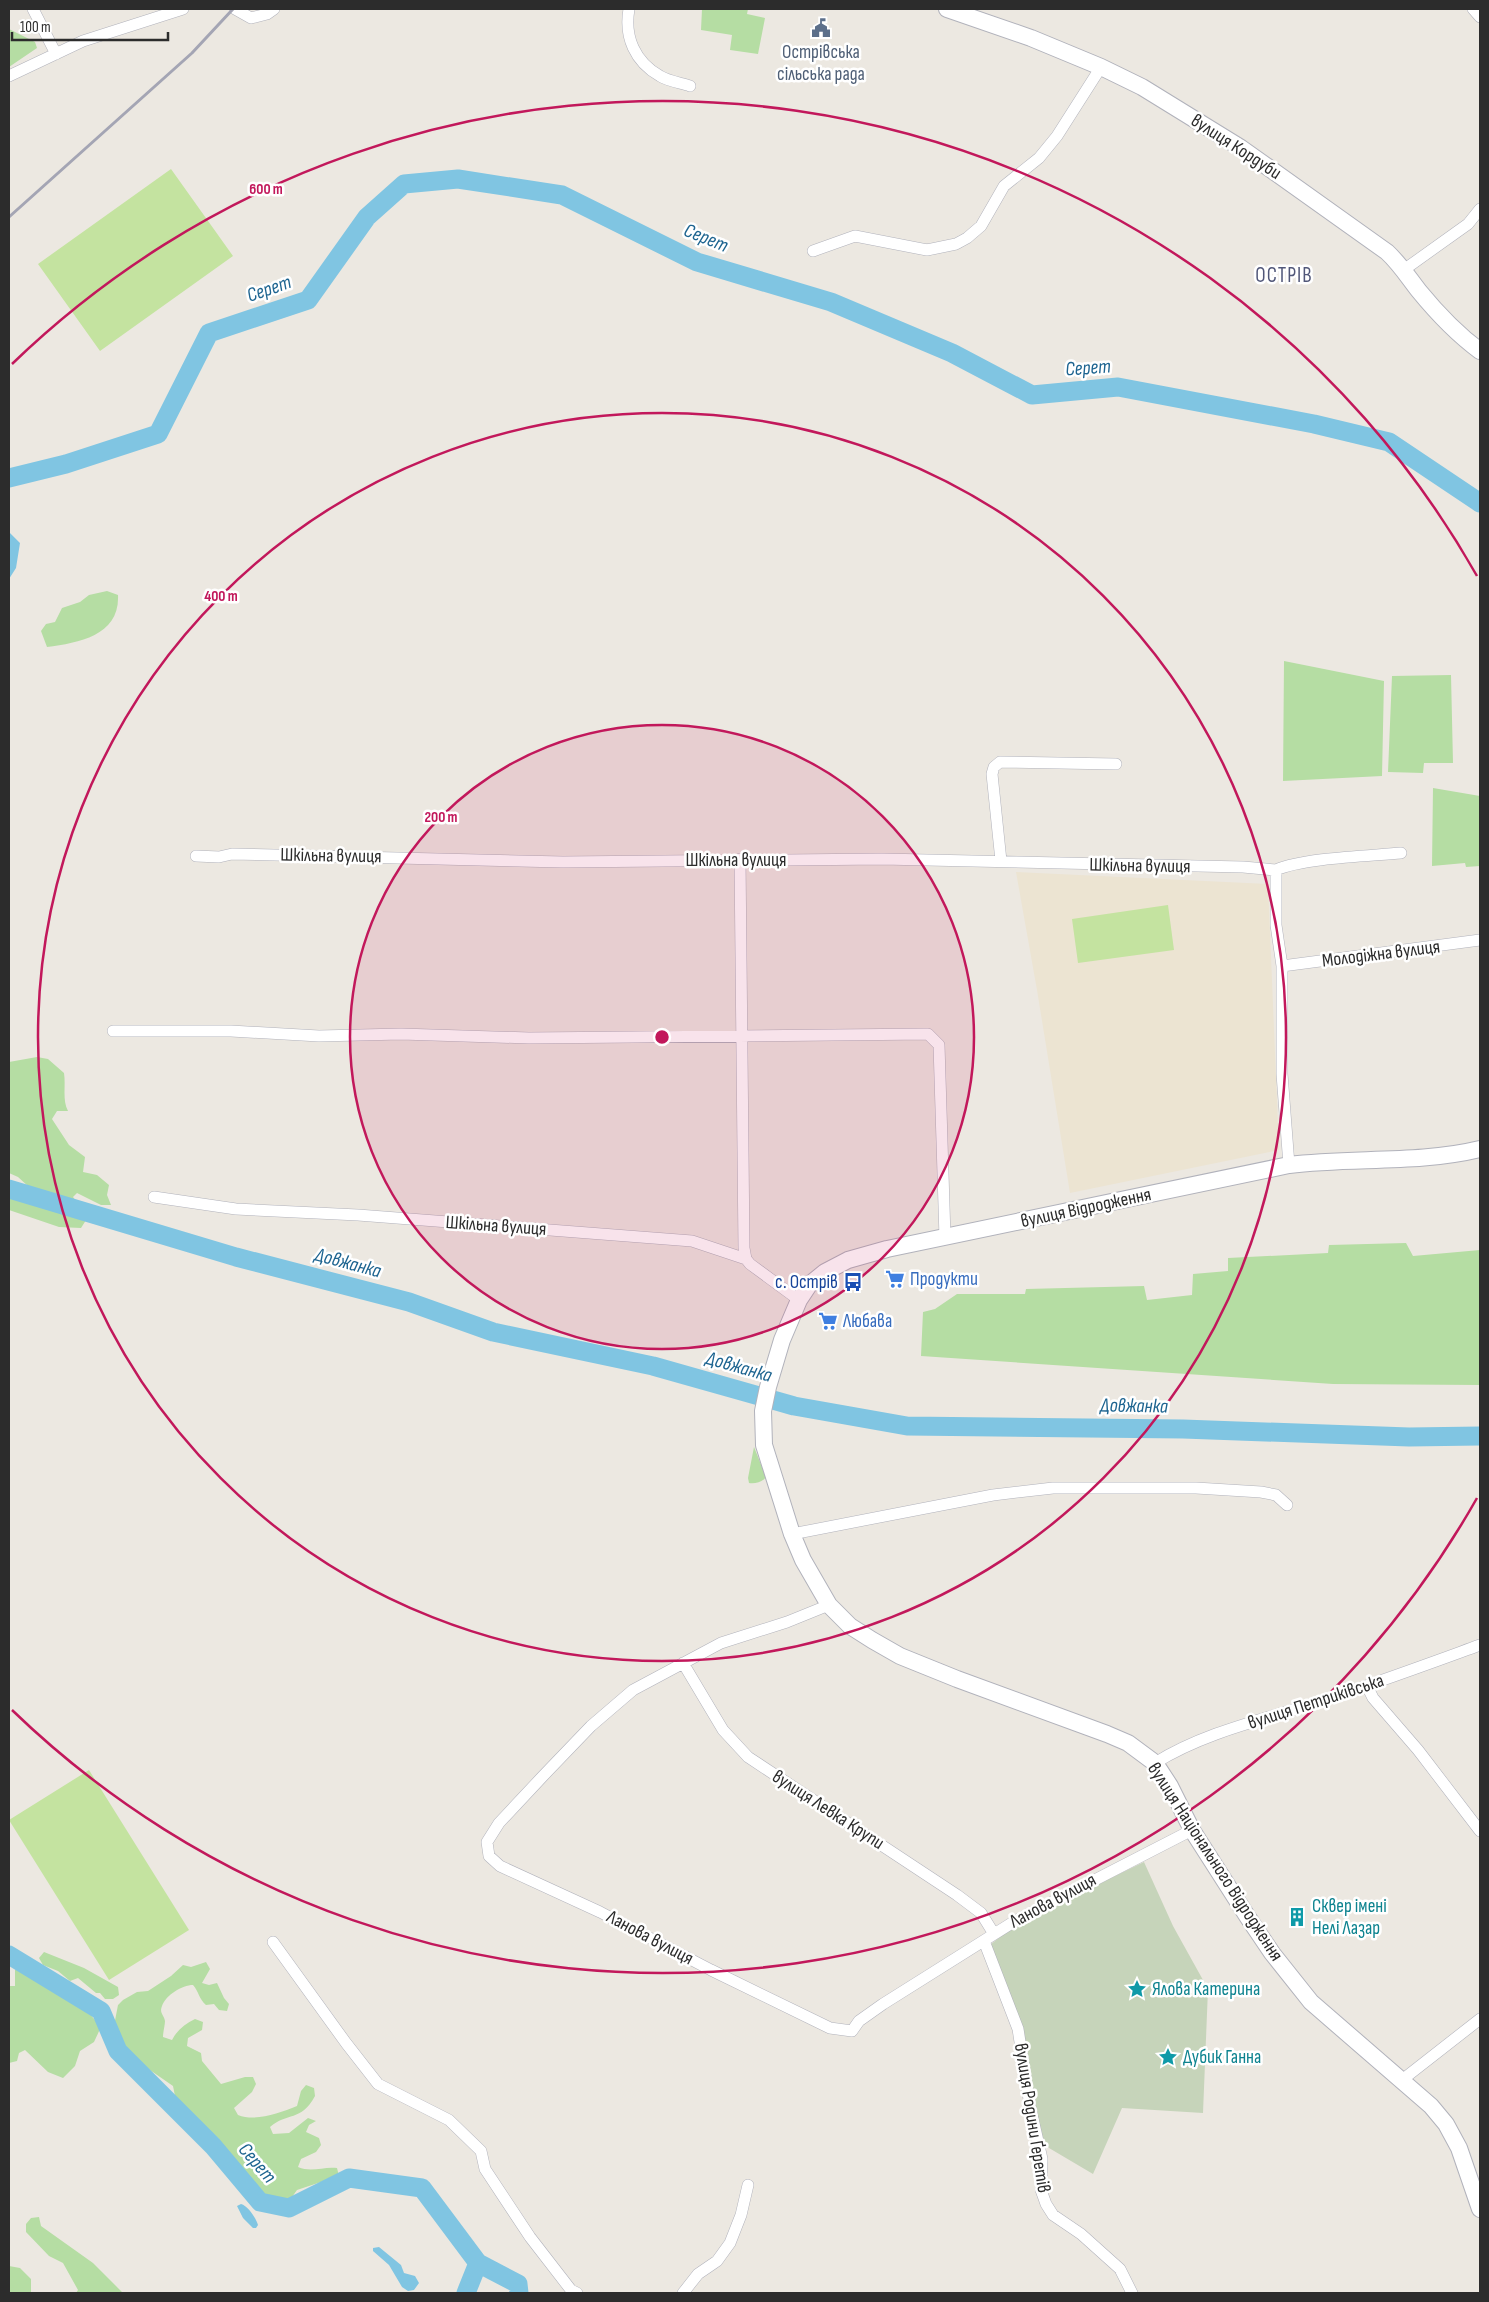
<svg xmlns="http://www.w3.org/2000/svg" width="1489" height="2302" font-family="'Sofia Sans Condensed',sans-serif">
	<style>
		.education { fill: #ece4d2 }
		.green { fill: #b5dda3 }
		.cemetery { fill: #c6d4ba }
		.pitch { fill: #c4e3a0 }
		.water { fill: #80c5e2 }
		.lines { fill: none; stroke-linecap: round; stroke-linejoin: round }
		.river { stroke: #80c5e2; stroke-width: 19 }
		.street-casing { stroke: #b1b2bb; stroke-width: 12 }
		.secondary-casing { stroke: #b1b2bb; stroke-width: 18 }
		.street { stroke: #fff; stroke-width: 11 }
		.secondary { stroke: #fff; stroke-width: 16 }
		.rail { stroke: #a4a5b4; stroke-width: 3 }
		.ring { fill: none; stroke: #c2185b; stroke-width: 2.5 }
		.labels { text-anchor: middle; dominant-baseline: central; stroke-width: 5; stroke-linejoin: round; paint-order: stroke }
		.service-label { font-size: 19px; fill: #4e5e75; stroke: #fff }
		.street-label { font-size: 19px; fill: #2c2c2c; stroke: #fff }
		.shop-label { font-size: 19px; fill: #366cbe; stroke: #fff; text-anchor: start }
		.transit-label { font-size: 19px; fill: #164399; stroke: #fff; text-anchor: end }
		.culture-label { font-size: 19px; fill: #0d838f; stroke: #fff; text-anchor: start }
		.water-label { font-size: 20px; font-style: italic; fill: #1d6490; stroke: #fff }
		.quarter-label { font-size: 21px; letter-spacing: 1px; fill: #515779; stroke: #fff }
		.centre { fill: #c2185b; stroke: #fff; stroke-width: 2.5 }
		.ring-label { font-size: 15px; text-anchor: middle; font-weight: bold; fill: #c2185b; stroke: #fff; stroke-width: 5; stroke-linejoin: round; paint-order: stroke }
	</style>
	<rect width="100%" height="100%" fill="#ece8e1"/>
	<path class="education" d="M1016,872L1268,884L1279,1150L1070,1193L1037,990Z"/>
	<path class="green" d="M702,9H748L747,14L765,18L758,54L730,50L732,35L701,30Z
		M9,29L35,42L37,48L9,67Z
		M107,591L118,595C120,635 80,643 47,647L41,631L46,624L55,622L62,608L80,602L89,595Z
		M1284,661L1384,681L1382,776L1283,781Z
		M1451,675L1453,763H1424L1423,773L1388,772L1392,676Z
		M1433,788L1480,796V866L1466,867L1465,863L1432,866Z
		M37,1057L48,1059L64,1073C66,1086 62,1100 68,1111H57L52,1119L69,1145L85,1157L83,1172L97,1175L109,1185L107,1195L111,1205H101L77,1193L73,1197L88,1217L81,1228L59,1227L9,1210V1182L29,1187L18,1177L9,1173V1062Z
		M1406,1243L1413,1256L1480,1250V1385L1333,1384L921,1356L923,1312L935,1309L957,1294H1025L1026,1289L1144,1286L1147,1300L1192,1295L1193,1274L1228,1271V1258L1328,1253L1329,1245Z
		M754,1447L766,1477C763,1482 755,1484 749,1483L748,1478Z
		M44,1952L84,1968L118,1987L119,1995L113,1999H105L100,1993H96L78,1978L70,1981L58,1971L43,1965L39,1958Z
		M206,1962L210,1969L202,1983L209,1985L217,1983L224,1998L229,2004L227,2011L219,2010L214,2004L206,2005C199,1999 199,1992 193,1985C182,1985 166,1995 162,2006C159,2013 164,2015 165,2021C165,2025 163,2032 163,2037L172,2040C177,2030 185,2024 195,2019L203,2022L202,2030L188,2038L187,2046L201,2053L202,2061L221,2084L245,2077H253L256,2084L252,2092L234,2108L238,2115C256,2122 279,2113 297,2106L301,2091L306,2085L314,2088L315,2096C301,2122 287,2112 270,2127L273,2134L289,2133L308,2118L316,2121L309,2125L306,2132L319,2138L321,2145L316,2152L301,2159L298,2167C312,2173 324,2166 337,2168L339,2176L297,2190L292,2197L285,2200L276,2202L269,2199L258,2186L244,2179L232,2169L219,2139L176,2101L173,2086L134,2059L112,2036L118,2005L123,2000L137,1992L148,1991L171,1976L183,1965L191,1967Z
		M31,1968L46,1971L60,1979L101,2027L94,2042L80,2051L75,2066L63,2078L48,2072L25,2050L19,2053L17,2061L9,2063V1986H15V1970Z
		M39,2217L41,2226L93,2263L123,2293H76L78,2290L63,2263L49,2256L26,2232V2224L31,2218Z
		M9,2266L20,2268L31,2279V2293H9Z"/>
	<path class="cemetery" d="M1144,1862L1173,1926L1208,1989L1203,2113L1122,2108L1093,2174L1049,2148L1043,2141L990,1945L1009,1930L1061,1902Z"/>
	<path class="pitch" d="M171,169L233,256L100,351L38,264Z
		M1168,905L1174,950L1078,963L1072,919Z
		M89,1770L189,1930L109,1980L9,1820Z"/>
	<path class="water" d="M9,532L20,543L16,568L9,579Z
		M241,2204C248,2206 256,2218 258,2225L256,2228H253L243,2218L237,2206Z
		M379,2247L401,2265L404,2273L415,2276L419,2283L414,2290L408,2291L402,2287L389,2265L373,2251V2248Z"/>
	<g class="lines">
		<path class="river" d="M9,478L66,464L158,434L209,333L308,300L367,217L404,184L458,179L562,195L697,262L831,302L952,353L1032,395L1118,387L1314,424L1389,442L1480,503
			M9,1189L236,1257L409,1302L493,1332L653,1366L794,1406L907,1426L1183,1429L1409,1437L1480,1436
			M9,1955L101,2011L118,2051L213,2146L260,2202L289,2208L349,2178L422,2188L478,2263L466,2293
			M478,2263L518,2284L519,2293"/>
		<g class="street-casing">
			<path id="street" d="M33,9L56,54
				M235,9L251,18L267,14L274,9
				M629,9C624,37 635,62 660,76C668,81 681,83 690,86
				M1473,9L1480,17
				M9,76L83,41L183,9
				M813,251L855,236L927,250L956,244L967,238L981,226L1004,186L1039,158L1057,136L1101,67
				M1405,269L1468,224L1480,209
				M196,856L219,857L232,854L563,862L882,859L1243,867L1276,870
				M740,859L744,1248L746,1259L750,1264L799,1300
				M1001,861L992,774L994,767L1000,762L1116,764
				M1276,870V925L1282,966V1074L1289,1165
				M1276,870C1303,858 1369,856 1401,853
				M1282,966L1480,940
				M113,1031H231L319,1036L401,1034L529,1038L928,1034L939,1045L945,1238
				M154,1197L236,1209L358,1215L692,1241L746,1259
				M792,1534L993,1495L1053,1488H1196L1261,1492L1276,1495L1287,1505
				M829,1605L787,1622L721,1643L633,1690L591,1726L543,1776L499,1823L487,1842L489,1856L500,1866L600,1912L711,1970L830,2028L852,2031L859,2021L883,2004L1015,1921L1192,1830
				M683,1663L723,1730L748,1757L957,1895L981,1913L994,1934
				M1367,1686L1373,1698L1418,1750L1480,1831
				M1155,1763C1203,1733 1261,1720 1315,1703C1371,1685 1425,1665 1480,1645
				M984,1941L1018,2029L1030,2106L1042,2159L1041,2190L1046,2204L1053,2215L1081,2234L1120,2269L1132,2293
				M273,1942L346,2043L378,2084L449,2120L481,2151L485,2169L530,2237L571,2290L577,2293
				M1402,2080L1480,2019
				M683,2293L698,2274L717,2261L730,2243L741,2215L748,2185"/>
		</g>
		<g class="secondary-casing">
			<path id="secondary" d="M947,9L1031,38L1101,67L1142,87L1241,148L1387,252C1400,264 1408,277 1419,291C1437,313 1457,334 1480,351
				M1480,1149C1418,1164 1352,1157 1289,1165L887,1249L848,1260L825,1272L809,1285L799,1300L782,1340L768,1387L763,1411L764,1445L792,1534L803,1560L829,1605L850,1626L872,1640L900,1656L957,1679L1107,1734L1128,1743L1155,1763L1170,1786L1192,1830L1247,1916L1272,1953L1311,2002L1431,2106L1446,2124L1459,2148L1480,2209"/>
		</g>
		<use href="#street" class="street"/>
		<use href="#secondary" class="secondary"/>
		<path class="rail" d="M9,217L192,53L233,9"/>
	</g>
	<circle cx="662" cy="1037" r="312" fill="#c2185b" fill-opacity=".12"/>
	<g class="ring">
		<circle cx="662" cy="1037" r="312"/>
		<circle cx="662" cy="1037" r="624"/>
		<path d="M1477 1498A936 936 0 0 1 12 1710M12 364A936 936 0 0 1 1477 576"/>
	</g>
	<defs>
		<g id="civic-bare" transform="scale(1.5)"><path d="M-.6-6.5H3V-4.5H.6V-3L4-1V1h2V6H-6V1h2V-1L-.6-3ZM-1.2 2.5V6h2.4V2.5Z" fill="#5c6f8a" stroke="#fff" stroke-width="2.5" paint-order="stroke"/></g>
		<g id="supermarket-bare" transform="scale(1.5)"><path d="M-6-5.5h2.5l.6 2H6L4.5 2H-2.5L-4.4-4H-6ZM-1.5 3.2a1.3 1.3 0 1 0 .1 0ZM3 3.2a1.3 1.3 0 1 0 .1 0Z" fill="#3f7fe0" stroke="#fff" stroke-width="2.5" paint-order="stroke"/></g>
		<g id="bus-bare" transform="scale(1.5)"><path d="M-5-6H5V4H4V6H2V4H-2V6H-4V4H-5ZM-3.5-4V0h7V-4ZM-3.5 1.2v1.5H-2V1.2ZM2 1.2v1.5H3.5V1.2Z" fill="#1a4fb4" stroke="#fff" stroke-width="2.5" paint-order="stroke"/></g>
		<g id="building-bare" transform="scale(1.5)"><path d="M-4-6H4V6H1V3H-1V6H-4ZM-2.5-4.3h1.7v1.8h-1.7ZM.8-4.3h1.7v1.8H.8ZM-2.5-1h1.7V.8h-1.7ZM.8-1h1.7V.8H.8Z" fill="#0f9aa8" stroke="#fff" stroke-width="2.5" paint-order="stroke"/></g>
		<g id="sight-bare" transform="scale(1.5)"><path d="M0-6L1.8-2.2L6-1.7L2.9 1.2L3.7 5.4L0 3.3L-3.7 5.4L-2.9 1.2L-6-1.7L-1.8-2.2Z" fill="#0f9aa8" stroke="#fff" stroke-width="2.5" paint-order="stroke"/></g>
	</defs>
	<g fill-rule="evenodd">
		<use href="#civic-bare" x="821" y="28"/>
		<use href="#supermarket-bare" x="895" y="1279"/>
		<use href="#bus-bare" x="853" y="1282"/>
		<use href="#supermarket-bare" x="828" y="1321"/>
		<use href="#building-bare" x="1297" y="1917"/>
		<use href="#sight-bare" x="1137" y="1989"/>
		<use href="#sight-bare" x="1168" y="2057"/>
	</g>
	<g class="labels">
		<g class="service-label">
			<text x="821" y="52">Острівська<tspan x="821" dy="22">сільська рада</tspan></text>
		</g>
		<g class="street-label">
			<text transform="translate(1236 147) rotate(33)">вулиця Кордуби</text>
			<text transform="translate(331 856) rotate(1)">Шкільна вулиця</text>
			<text x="736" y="860">Шкільна вулиця</text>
			<text transform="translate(1140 866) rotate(1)">Шкільна вулиця</text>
			<text transform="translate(1381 954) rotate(-7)">Молодіжна вулиця</text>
			<text transform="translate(1086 1208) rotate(-12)">вулиця Відродження</text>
			<text transform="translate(496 1226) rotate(4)">Шкільна вулиця</text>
			<text transform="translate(1316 1702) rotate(-18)">вулиця Петриківська</text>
			<text transform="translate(828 1810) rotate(33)">вулиця Левка Крупи</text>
			<text transform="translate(1215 1862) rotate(57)">вулиця Національного Відродження</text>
			<text transform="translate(1053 1901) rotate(-28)">Ланова вулиця</text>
			<text transform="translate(650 1938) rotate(28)">Ланова вулиця</text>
			<text transform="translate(1032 2118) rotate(81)">вулиця Родини Ґеретів</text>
		</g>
		<g class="shop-label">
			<text x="910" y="1279">Продукти</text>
			<text x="843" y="1321">Любава</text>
		</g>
		<g class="transit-label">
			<text x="838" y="1282">с. Острів</text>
		</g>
		<g class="culture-label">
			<text x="1312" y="1906">Сквер імені<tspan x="1312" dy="22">Нелі Лазар</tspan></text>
			<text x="1152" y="1989">Ялова Катерина</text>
			<text x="1183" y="2057">Дубик Ганна</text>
		</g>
		<g class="water-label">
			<text transform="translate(706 238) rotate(22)">Серет</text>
			<text transform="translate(269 289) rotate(-19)">Серет</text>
			<text transform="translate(1088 368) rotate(-4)">Серет</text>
			<text transform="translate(348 1263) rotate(15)">Довжанка</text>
			<text transform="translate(739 1367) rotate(16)">Довжанка</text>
			<text transform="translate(1134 1406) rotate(1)">Довжанка</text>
			<text transform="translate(257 2163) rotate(49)">Серет</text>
		</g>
		<g class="quarter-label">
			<text x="1284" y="275">ОСТРІВ</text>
		</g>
	</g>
	<circle cx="662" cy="1037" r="8" class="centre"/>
	<g class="ring-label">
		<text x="266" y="194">600 m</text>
		<text x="221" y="601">400 m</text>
		<text x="441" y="822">200 m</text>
	</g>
	<rect width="1489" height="2302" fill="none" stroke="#2c2c2c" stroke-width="20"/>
	<path d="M12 32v8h156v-8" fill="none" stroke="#2c2c2c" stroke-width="2.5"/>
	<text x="20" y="32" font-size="15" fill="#2c2c2c" stroke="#ffffff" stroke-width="4" paint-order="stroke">100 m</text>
</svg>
